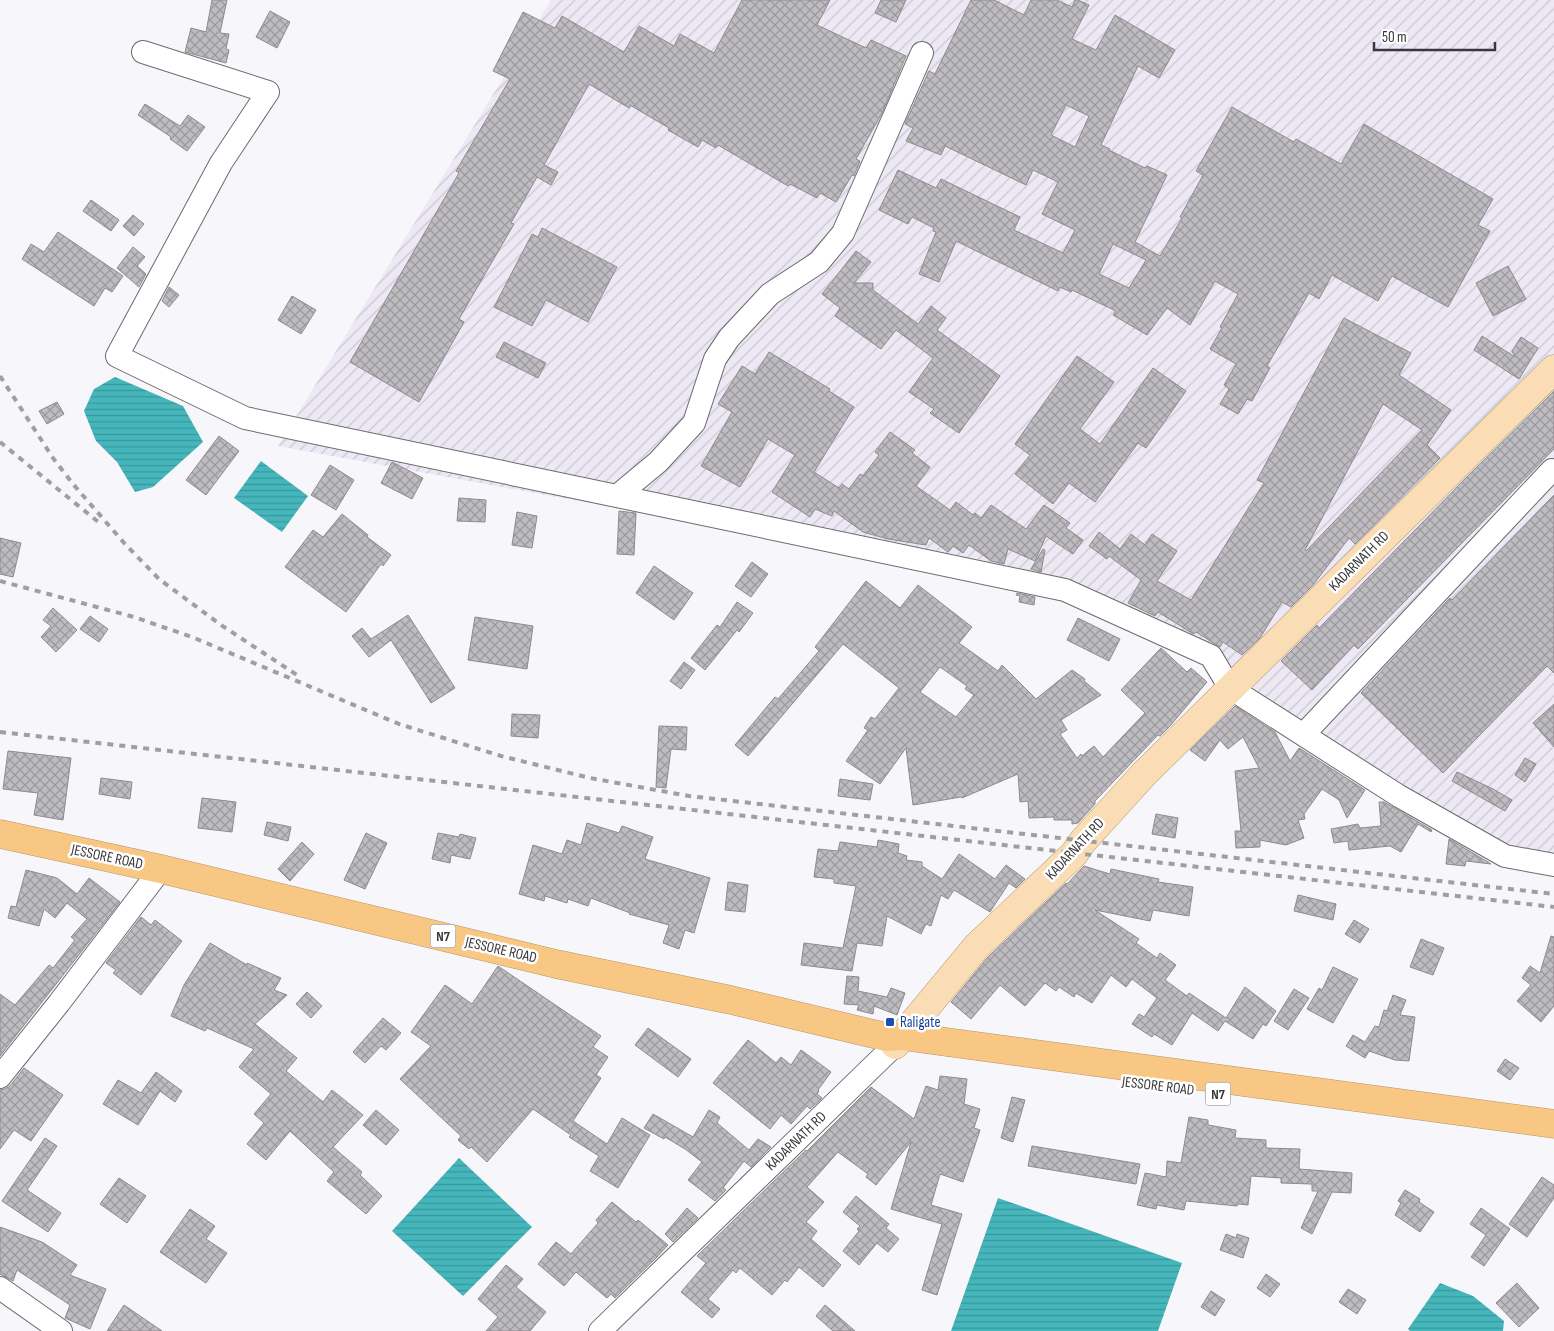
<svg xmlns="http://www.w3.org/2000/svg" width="1554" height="1331" font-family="'Sofia Sans Condensed',sans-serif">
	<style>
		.industrial { fill: url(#industrial-furrows) }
		.water { fill: url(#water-rules) }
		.building { fill: url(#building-cross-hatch); stroke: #8e8b8f; fill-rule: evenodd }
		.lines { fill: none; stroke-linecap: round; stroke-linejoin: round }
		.minor-casing { stroke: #6b6a6d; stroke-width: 24 }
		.major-casing { stroke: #b59569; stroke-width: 29 }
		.highway-casing { stroke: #b59569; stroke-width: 29 }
		.minor { stroke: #fff; stroke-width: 22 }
		.major { stroke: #fbddb5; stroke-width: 28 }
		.highway { stroke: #f8c783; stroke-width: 28 }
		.rail { stroke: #9f9ea1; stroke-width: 4; stroke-dasharray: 6 6; stroke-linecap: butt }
		.transit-dot { fill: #1a4fb4; stroke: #fff; stroke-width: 2 }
		.labels { text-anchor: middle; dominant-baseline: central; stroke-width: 5; stroke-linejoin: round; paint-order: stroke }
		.shield { fill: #fff; stroke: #747374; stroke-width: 1 }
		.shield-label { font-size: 14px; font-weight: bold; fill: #383739 }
		.street-label { font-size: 15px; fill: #383739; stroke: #fff }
		.transit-label { font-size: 15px; fill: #164399; stroke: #fff; text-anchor: start }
	</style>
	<defs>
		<pattern id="industrial-furrows" width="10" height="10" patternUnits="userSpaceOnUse" patternTransform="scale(1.25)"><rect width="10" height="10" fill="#ece8f4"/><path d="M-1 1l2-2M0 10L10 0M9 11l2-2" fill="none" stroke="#cbc8d2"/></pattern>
		<pattern id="water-rules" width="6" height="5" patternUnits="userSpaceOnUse" patternTransform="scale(1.25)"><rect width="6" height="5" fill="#45b7bc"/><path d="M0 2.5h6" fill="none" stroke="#3b969a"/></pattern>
		<pattern id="building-cross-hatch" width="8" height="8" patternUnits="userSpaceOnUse" patternTransform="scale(1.25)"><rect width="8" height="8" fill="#bebcc0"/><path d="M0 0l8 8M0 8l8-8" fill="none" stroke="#9b9a9d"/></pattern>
	</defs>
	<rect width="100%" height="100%" fill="#f7f6fa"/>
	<path class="industrial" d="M551,0H1554V859L1482,843L1304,734L1211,656L1065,590L278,446Z"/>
	<path class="water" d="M115,377L183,406L203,442L153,487L135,492L117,462L96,441L84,411L94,389Z
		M261,461L308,496L282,532L234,498Z
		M459,1158L532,1227L463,1296L392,1231Z
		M998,1198L1182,1263L1158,1331H951Z
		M1440,1283L1473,1296L1504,1321L1503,1331H1410L1408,1329Z"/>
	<path class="building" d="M212,0H227L220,33L229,34L226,49L229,50L226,63L185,52L191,28L206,32Z
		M742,0H830L817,25L866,48L871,40L906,56L882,113L856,159L860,161L854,176L852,175L836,202L820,193L817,198L790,184L788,186L718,145L716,148L702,140L698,147L668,130L669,128L630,105L629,108L589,84L544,165L558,172L551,185L537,177L511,223L514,224L459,319L464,322L419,402L350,362L459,173L456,171L510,79L493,71L523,12L555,28L562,16L624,52L639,26L674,46L680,34L714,53Z
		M881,0H906L896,22L875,13Z
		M971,0H994L1024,15L1031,0H1057L1072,7L1075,0H1078L1089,5L1072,39L1096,50L1115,15L1175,50L1159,78L1138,66L1101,145L1110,149L1109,150L1145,168L1147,166L1167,175L1135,242L1160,256L1182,218L1180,217L1203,175L1196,171L1232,107L1294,142L1296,139L1341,164L1364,124L1493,199L1478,225L1490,231L1448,307L1392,276L1378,301L1332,275L1319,299L1309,293L1267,366L1270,368L1252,401L1247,399L1238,414L1220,404L1229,389L1224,385L1236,364L1210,349L1222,328L1220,327L1238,294L1215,281L1190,325L1167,308L1147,335L1113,315L1116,311L1072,290L1071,292L1060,287L1058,291L956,241L939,282L919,274L936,232L933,231L934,228L912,217L908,224L879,210L898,170L936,188L941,179L1020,217L1014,230L1063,253L1075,230L1042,214L1058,182L1033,170L1026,185L945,146L941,155L906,141L913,128L905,124L929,71L935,74ZM1066,105L1089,116L1075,147L1051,135ZM1113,244L1146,260L1129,288L1099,274Z
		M270,11L290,22L277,48L256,37Z
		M145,104L180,126L188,115L205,127L187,151L170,139L171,137L138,115Z
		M91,200L119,220L111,231L83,211Z
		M133,215L144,224L134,236L123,226Z
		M542,228L617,267L588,322L546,300L532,326L494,307L532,234L538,237Z
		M58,232L123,276L112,292L105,288L94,306L22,259L31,244L44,252Z
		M133,247L145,257L137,266L146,274L139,287L117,268Z
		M856,251L871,262L854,283H873V290L918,324L931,306L946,318L937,330L1000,376L959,433L930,413L934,409L909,392L933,358L896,330L881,349L835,316L840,308L822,294Z
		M1508,266L1526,299L1493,316L1476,283Z
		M169,287L179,295L169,307L162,301Z
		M292,296L316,310L301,334L278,320Z
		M1344,318L1411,353L1399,375L1451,410L1427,445L1440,458L1355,544L1349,538L1313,585L1291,607L1282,602L1260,638L1242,655L1223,642L1220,647L1196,632L1194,634L1190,632L1158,612L1155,616L1128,603L1141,580L1109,556L1107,559L1089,546L1099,532L1120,549L1131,534L1145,545L1152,534L1177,551L1157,581L1191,600L1264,483L1257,480ZM1383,404L1422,430L1306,551L1305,550Z
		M1482,336L1515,357L1512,351L1521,337L1538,348L1519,379L1474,350Z
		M504,342L546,363L538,378L496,357Z
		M769,352L830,389L829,391L854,407L814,472L839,488L842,484L849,489L860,474L863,476L879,455L875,452L890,432L915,450L912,453L930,467L916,486L950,510L956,502L973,515L975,513L981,518L991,505L1026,529L1044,505L1070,523L1066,528L1083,540L1073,554L1046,536L1035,561L1008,549L1004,564L991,561L969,545L963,553L953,546L948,552L929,538L926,545L888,539L863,532L834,511L832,516L815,509L810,517L772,492L795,455L768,439L740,487L701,466L732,412L718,404L742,366L755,374Z
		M1077,356L1114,382L1080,429L1100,444L1153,368L1186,391L1146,448L1138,443L1095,502L1069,483L1053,504L1015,474L1030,455L1015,444Z
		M1554,391V449L1358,649L1354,645L1312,690L1281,661L1317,625L1319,628L1467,477Z
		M57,402L64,414L47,424L39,411Z
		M219,436L239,451L206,495L186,480Z
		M392,462L423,478L412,499L381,483Z
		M330,465L354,480L336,510L311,495Z
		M1554,495V673L1547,666L1443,773L1361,693L1450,598L1452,600Z
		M459,498L486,500L485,522L457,521Z
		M619,511L636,513L634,555L617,554Z
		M517,512L537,516L532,548L512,545Z
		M342,514L368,535L367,537L391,555L383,566L381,564L346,612L285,567L313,530L323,537Z
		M0,538L21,543L13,577L0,574Z
		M1043,549L1045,550L1041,572L1031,569Z
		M752,562L768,574L751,597L735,586Z
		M654,566L693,593L674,620L636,593Z
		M866,581L900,608L918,585L972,627L959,643L998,671L1002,665L1036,699L1072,670L1085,679L1084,681L1101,695L1061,720L1067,730L1060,734L1077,758L1081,754L1082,756L1094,746L1103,757L1145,713L1121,690L1161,648L1187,672L1191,668L1207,682L1170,726L1160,736L1158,735L1095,801V804L1078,823L1072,824V820H1054V817L1029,818L1028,801L1020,802L1018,774L962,798L961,797L913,805L906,748L880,784L846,761L868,730L864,728L871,717L875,719L899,688L843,644L748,756L735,745L775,697L778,699L819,651L815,647ZM940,667L967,686L965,689L974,695L956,717L920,692Z
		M1017,593L1035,597L1034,605L1019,602L1020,596L1016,595Z
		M737,602L753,613L739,632L737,630L705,670L691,658L717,625L720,627Z
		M53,608L77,630L56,652L41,637L51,626L43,620Z
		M408,615L455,688L431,703L391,640L369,657L352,636L362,628L371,639Z
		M90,616L108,629L99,642L80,629Z
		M475,617L533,626L527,669L468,660Z
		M1078,618L1120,639L1109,661L1067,640Z
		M684,662L695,670L681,689L670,681Z
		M1554,704V747L1533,723Z
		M1235,706L1275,732L1290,761L1299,748L1365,790L1347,818L1339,800L1322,789L1304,814L1305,819L1298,820L1304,838L1286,845L1260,840V847L1236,848L1235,831H1241L1235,771L1259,768L1243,737L1228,749L1220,740L1205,761L1190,750Z
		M512,714L540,715L538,738L511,736Z
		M659,726L687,727L686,750L671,749L666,788L656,787Z
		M8,751L71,758L63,820L34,815L38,793L3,789Z
		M1525,758L1536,764L1525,782L1515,775Z
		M1457,772L1493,789L1512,800L1505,811L1452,781Z
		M101,778L132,782L130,799L99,794Z
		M840,779L873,784L870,800L838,796Z
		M202,798L236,802L232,832L198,828Z
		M1379,802H1384L1432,830L1431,832L1418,824L1401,852L1390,846L1349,850L1348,841L1334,843L1331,829L1358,824L1360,828L1381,826Z
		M1156,814L1178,818L1175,838L1152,834Z
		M267,822L291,827L288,841L264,835Z
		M587,823L619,833L622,826L653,837L645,859L710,878L694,933L685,930L679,949L663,943L669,925L629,914L630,913L591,898L588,906L568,899L567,903L545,896L544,901L519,894L533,845L562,854L567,840L581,845Z
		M366,833L387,843L365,889L344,880Z
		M438,833L459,837L460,834L476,838L470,859L451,855L450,863L432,859Z
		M1449,839L1488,862L1491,864L1466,861L1465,866L1446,864Z
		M878,840L899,844L898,853L907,856L906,860L922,862V866L942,879L959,854L995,879L1006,865L1025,879L1016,888L1009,883L990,912L954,890L948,899L941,895L931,926L926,924L921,934L887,916L882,946L857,943L852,971L801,965L804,943L843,948L856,886L834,883V879L814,877L818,849L838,851L840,842L877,847Z
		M302,842L314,854L290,881L278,869Z
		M1084,866L1110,874L1111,869L1159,879L1158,882L1193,887L1189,916L1153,910L1150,921L1095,910L1139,939L1136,943L1157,958L1160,953L1176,965L1165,980L1187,996L1189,993L1226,1018L1245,987L1276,1011L1266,1026L1263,1024L1253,1039L1225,1021L1218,1031L1192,1013L1172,1045L1154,1034L1152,1037L1132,1024L1139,1014L1144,1017L1157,998L1132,979L1126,987L1111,975L1092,1003L1076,993L1074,997L1059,987L1056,991L1045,983L1025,1006L1000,985L971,1019L951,1002L988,957L1066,883L1067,884Z
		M26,870L57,878L77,894L89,878L120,902L0,1056V994L15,1005L49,965L53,968L75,940L71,937L87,919L67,903L55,918L44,909L39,926L8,918L11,906L16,907Z
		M728,882L748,885L745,912L725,910Z
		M1298,895L1336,904L1333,920L1294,911Z
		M141,917L151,925L155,920L182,941L141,995L113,973L116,970L106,963Z
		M1354,920L1369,929L1360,943L1345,934Z
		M1551,936L1554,937V1006L1541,1022L1517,1001L1531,985L1522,978L1530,966L1540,973Z
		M1421,939L1444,948L1433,975L1410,967Z
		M210,943L247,965V963L281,978L274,990L287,995L255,1024L297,1058L286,1071L323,1102L332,1090L363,1115L333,1147L362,1172L360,1175L382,1196L366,1214L327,1181L334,1172L290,1131L266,1160L247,1144L264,1123L254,1114L271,1094L239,1067L254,1049L207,1028L205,1031L171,1016L184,985Z
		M498,966L601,1036L593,1047L608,1057L596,1075L601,1078L573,1121L607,1144L622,1118L650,1135L618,1188L590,1171L599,1156L569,1137L571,1135L533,1109L487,1162L471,1147L469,1149L458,1140L461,1136L400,1079L431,1046L411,1032L445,985L472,1004Z
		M1333,967L1358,979L1333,1023L1307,1009L1319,988L1322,990Z
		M847,976L859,977L858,991L887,997L891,988L905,993L897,1015L874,1006L873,1014L857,1010L859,1005L844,1004Z
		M1294,989L1309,998L1288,1030L1274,1021Z
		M307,992L322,1006L311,1018L296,1004Z
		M1393,995L1406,1000L1400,1015L1415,1017L1409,1061L1395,1060L1369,1051L1365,1058L1346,1046L1353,1035L1365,1042L1375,1026L1379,1027L1384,1010L1387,1011Z
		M383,1018L401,1033L386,1050L381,1046L365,1063L353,1052Z
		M648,1028L691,1059L678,1077L635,1045Z
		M748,1040L776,1063L781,1057L791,1065L801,1050L831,1072L818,1090L819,1091L817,1094L822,1098L810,1109L807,1106L791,1124L781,1115L770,1129L713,1083Z
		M1505,1059L1519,1068L1510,1080L1497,1071Z
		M24,1068L63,1095L31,1141L14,1130L0,1149V1090L5,1089L10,1086Z
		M156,1072L182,1091L175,1102L160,1091L138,1125L103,1104L118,1080L141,1093Z
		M940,1076L967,1079L964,1104L980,1109L974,1128L980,1130L963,1182L940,1174L931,1205L962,1214L937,1295L922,1290L942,1224L891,1209L911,1142L876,1185L866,1177L868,1174L838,1152L807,1187L824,1202L806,1222L817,1231L811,1239L841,1265L823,1287L799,1267L787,1282L785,1280L772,1295L740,1268L736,1273L733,1270L708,1299L720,1309L712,1318L681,1292L706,1263L697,1256L806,1150L807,1151L871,1087L914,1119L926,1086L938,1090Z
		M1012,1097L1025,1100L1013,1142L1001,1138Z
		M376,1110L399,1130L386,1145L363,1125Z
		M709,1110L720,1117L717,1123L749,1150L758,1139L771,1147L751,1167L744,1161L723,1188L726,1190L715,1201L688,1180L702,1162L685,1149L665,1137L664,1139L644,1128L653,1114L693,1137Z
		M1189,1117L1208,1120V1125L1236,1130L1235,1138L1266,1140V1148L1300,1149L1299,1169L1352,1173L1351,1193L1332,1192L1312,1234L1301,1228L1318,1191H1312V1184L1281,1183V1178L1251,1176L1248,1205L1238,1204L1237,1206L1186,1201L1184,1210L1157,1205L1156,1209L1137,1205L1145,1173L1166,1177L1167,1161L1181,1163Z
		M45,1138L57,1146L27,1190L61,1213L48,1232L2,1201Z
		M1032,1146L1140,1164L1136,1184L1028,1166Z
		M1542,1177L1554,1185V1198L1527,1237L1509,1224Z
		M119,1178L146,1196L127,1223L100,1204Z
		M1405,1190L1420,1199L1419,1202L1434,1212L1420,1232L1395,1215L1401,1203L1398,1201Z
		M856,1196L889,1224L886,1228L899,1239L888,1252L877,1243L859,1265L843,1251L859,1231L857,1229L860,1226L843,1212Z
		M612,1202L636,1222L638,1220L668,1245L656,1258L615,1298L611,1294L607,1298L576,1272L564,1286L538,1264L556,1242L571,1254L598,1223L596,1220Z
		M687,1208L698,1218L673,1242L665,1234Z
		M1481,1208L1510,1229L1484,1266L1471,1257L1486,1235L1470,1224Z
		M190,1209L215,1226L206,1239L227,1253L206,1283L160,1252Z
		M0,1227L42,1242L77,1265L70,1275L106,1289L90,1329L65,1318L70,1305L17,1270L13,1281L0,1274Z
		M1226,1234L1236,1238L1237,1234L1249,1238L1243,1258L1220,1250Z
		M506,1265L523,1279L516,1287L546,1312L530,1331H486L498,1317L478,1299Z
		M1266,1274L1280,1284L1270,1297L1257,1288Z
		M1517,1283L1539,1308L1519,1327L1496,1303Z
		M1348,1289L1366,1300L1357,1314L1339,1302Z
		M1211,1291L1225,1300L1215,1316L1201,1307Z
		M124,1305L162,1331H107Z
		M825,1305L855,1331H833L816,1316Z"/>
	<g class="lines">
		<g class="minor-casing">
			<path id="minor" d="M143,52L268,92L221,163L117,356L245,418L1065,590L1211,656L1230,688L1399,796L1505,856L1554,865
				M617,496L658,462L694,423L715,359L729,338L770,294L819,262L843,233L922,53
				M1304,734L1552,470
				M0,1077L59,1003L161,869
				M0,1288L61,1331
				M600,1331L895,1045"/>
		</g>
		<g class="major-casing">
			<path id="major" d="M895,1045L977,946L1074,854L1083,841L1144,774L1554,369"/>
		</g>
		<g class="highway-casing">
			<path id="highway" d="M0,834L161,869L556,964L731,1000L886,1037L902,1036L1554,1124"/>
		</g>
		<use href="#minor" class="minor"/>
		<use href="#major" class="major"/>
		<use href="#highway" class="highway"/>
		<path class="rail" d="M0,376L53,458L73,484L125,544L159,579L221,625L297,675
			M0,442L102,525
			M0,581L134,617L192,637L399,724L501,756L590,778L689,796L1554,894
			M0,732L1554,907"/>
	</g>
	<rect class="transit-dot" x="885" y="1017" width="10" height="10" rx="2.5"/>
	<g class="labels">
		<g class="shield">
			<rect x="430.5" y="924.5" width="25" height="23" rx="4"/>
			<rect x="1205.5" y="1082.5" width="25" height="23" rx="4"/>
		</g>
		<g class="shield-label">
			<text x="443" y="936">N7</text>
			<text x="1218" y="1094">N7</text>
		</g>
		<g class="street-label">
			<text transform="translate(1359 561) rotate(-45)">KADARNATH RD</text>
			<text transform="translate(1075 849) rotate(-47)">KADARNATH RD</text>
			<text transform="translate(107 857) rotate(12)">JESSORE ROAD</text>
			<text transform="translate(501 950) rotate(13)">JESSORE ROAD</text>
			<text transform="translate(1158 1086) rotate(7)">JESSORE ROAD</text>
			<text transform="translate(796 1141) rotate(-44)">KADARNATH RD</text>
		</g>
		<g class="transit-label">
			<text x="900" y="1022">Raligate</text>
		</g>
	</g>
	<path d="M1374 42v8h121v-8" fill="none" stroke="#383739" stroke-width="2.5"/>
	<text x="1382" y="42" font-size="15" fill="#383739" stroke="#ffffff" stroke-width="4" paint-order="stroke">50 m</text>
</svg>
